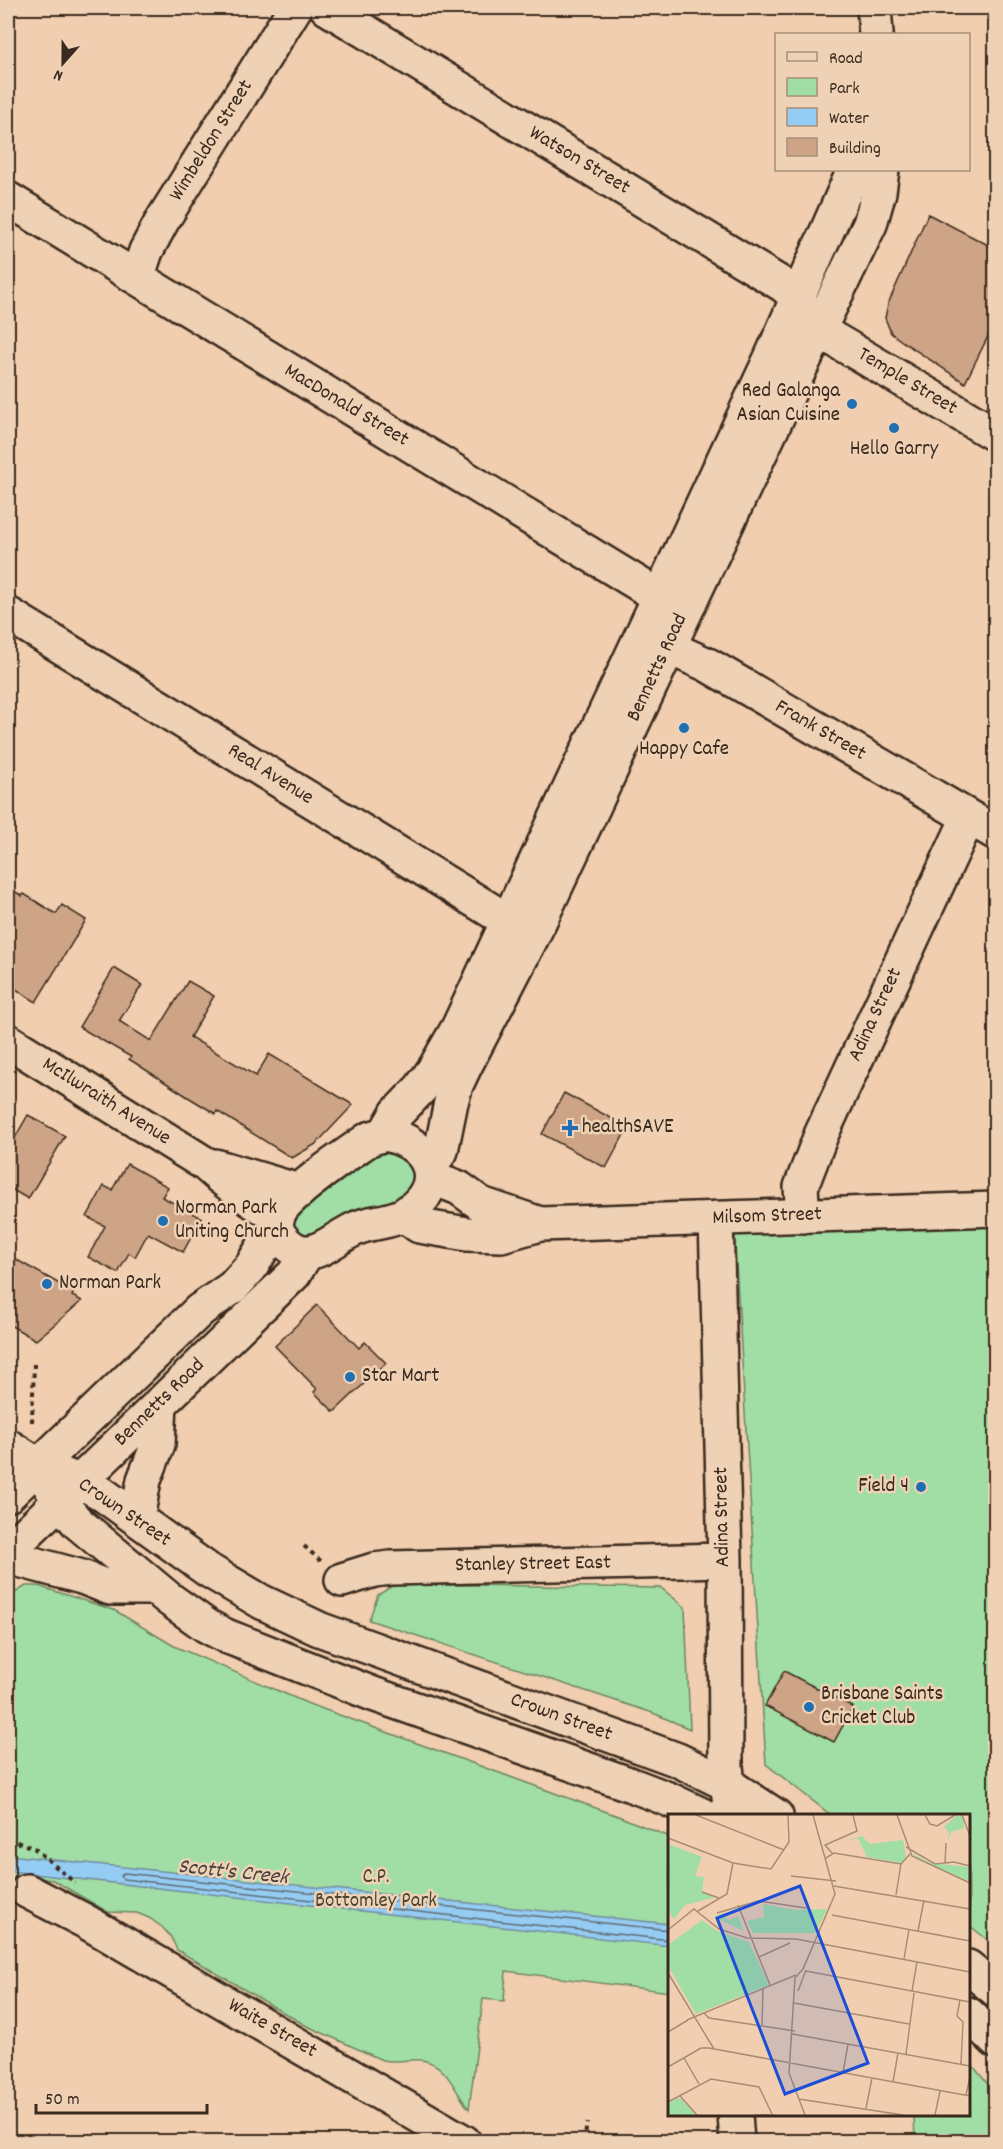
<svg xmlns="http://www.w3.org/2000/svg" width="1003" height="2149" font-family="Dekko,sans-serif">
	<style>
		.green { fill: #a1dea5; stroke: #6e8462; stroke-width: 1.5 }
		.water { fill: #95ccf3; stroke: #718b9e; stroke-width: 1.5 }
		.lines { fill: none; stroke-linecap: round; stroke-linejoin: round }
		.shore { stroke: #5f6b73; stroke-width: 1.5 }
		.building { fill: #cda486; stroke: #3b2a1e; stroke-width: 1.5 }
		.minor-casing { stroke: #3b2a1e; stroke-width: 38 }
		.major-casing { stroke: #3b2a1e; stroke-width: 38 }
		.path { stroke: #3b2a1e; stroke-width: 4; stroke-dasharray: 4.5 4.5; stroke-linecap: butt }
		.minor { stroke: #efd2b6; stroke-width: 33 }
		.major { stroke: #efd2b6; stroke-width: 33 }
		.poi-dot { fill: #1f6fb2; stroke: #efd2b6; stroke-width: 2 }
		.labels { text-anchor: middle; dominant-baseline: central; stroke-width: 5; stroke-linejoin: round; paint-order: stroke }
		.street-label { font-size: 21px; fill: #3b2a1e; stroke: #efd2b6 }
		.poi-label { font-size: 21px; fill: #3b2a1e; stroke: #efd2b6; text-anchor: start }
		.park-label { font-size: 21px; fill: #4a4532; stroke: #efd2b6 }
		.water-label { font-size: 22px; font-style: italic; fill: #48423e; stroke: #efd2b6 }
		.inset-road { fill: none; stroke: #a88c75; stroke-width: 1.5 }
		.view { fill: #1d4ed8; fill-opacity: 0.15; stroke: #1d4ed8; stroke-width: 3 }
		.inset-edge { fill: none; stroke: #3b2a1e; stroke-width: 3 }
	</style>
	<rect width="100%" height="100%" fill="#f0ceaf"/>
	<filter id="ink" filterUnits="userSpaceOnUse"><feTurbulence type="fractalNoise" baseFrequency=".0167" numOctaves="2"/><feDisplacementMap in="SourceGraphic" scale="12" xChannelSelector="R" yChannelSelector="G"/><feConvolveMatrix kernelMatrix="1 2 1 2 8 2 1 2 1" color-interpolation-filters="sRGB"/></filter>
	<g filter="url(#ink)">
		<path class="green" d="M396,1147L416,1171L407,1198L312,1239L295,1233L290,1218L371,1151Z
			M995,1219V1946L969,1925L968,1816H832L766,1764L734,1228Z
			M395,1584L661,1588L685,1607L690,1729L653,1713L369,1620L378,1595Z
			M26,1586H38L114,1610L174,1646L309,1704L618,1816L670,1837V1992L506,1971L504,2001L483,1999L469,2109C454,2091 447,2062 420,2060C407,2059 395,2063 382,2060L305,2025L177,1950L171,1937L162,1927L149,1918L137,1913L108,1912L53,1880L22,1876L12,1892L8,1890V1597Z
			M969,2061L995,2093V2141H915L914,2115L968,2114Z"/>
		<path class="water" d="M8,1855L670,1924V1946L8,1871Z"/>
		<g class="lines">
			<path class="shore" d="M670,1930L124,1873L121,1876L123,1879L670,1940"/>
		</g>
		<path class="building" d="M928,214L996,249V320L965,383L903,342L891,333L885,318L888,304Z
			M8,887L22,896L24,894L56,914L62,905L86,920L36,1002L8,984Z
			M114,968L142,985L119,1021L151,1041L188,981L214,996L190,1037L256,1076L269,1054L353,1105L316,1144L292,1158L217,1111L216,1114L188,1097L129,1059L131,1057L79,1027Z
			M564,1093L628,1127L606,1168L542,1134Z
			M28,1115L65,1136L28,1199L8,1187V1150Z
			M127,1164L168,1187L162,1197L202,1218L183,1252L148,1233L135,1257L129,1253L118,1273L88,1257L105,1226L87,1217L104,1186L112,1190Z
			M8,1255L74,1292L72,1296L82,1301L36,1340L8,1324Z
			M317,1305L359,1348L365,1342L386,1363L334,1412L314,1392L317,1389L275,1346Z
			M784,1671L853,1707L834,1742L765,1706Z"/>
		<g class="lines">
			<g class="minor-casing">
				<path id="minor" d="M327,8L783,285C802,299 811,323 830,337L996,435
					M8,199L683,611
					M137,278L146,251L162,221L295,8
					M8,614L531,935
					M643,636L708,665L996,833
					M8,1041L204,1163C227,1184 250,1201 278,1216
					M215,1166L299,1191
					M431,1177L459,1188L481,1204L540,1224
					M404,1215L419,1226L467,1234L501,1235L540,1224L996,1209
					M803,1216L801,1187L821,1135L968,818
					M716,1218L725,1560L726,1766L731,1816
					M342,1580L374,1570L391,1568L725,1560
					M27,1891L85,1921L464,2142
					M735,2114L737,2142"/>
			</g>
			<g class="major-casing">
				<path id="major" d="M874,8L876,34
					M385,1134L397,1113L421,1088L435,1068L458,1028L771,358L854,170
					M385,1134C432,1143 449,1186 405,1214C390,1223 373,1221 357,1228C330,1239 308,1271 281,1237C275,1228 275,1220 280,1211C292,1191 348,1154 369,1139Z
					M430,1165L441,1151L451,1102L456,1085L465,1066L533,935L798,373L870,224L879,192L882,170
					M8,1446L38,1465L79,1481L101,1493L208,1570L262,1602L319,1629L678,1760L727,1784L776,1816
					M38,1465L59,1501L78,1523L169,1599L207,1626L226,1636L373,1694L629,1784L668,1799L704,1816
					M8,1495L200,1310L233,1287L251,1267L262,1249L278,1233
					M137,1519L144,1480L158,1444L160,1403
					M8,1551L294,1274L307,1252
					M8,1557L82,1577L110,1588H155
					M968,1967L996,1990
					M968,2014L996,2041"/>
			</g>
			<path class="path" d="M32,1422L34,1364
				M304,1546L322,1562
				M8,1839L34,1848L75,1883
				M584,2142L587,2123"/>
			<use href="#minor" class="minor"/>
			<use href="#major" class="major"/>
		</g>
	</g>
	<g class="poi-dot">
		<circle cx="852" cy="404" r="6"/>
		<circle cx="894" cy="428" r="6"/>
		<circle cx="684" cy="728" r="6"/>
		<path d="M567 1119h6v6h6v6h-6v6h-6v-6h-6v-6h6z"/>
		<circle cx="163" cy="1221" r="6"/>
		<circle cx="47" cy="1284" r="6"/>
		<circle cx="350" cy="1377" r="6"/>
		<circle cx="921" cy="1487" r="6"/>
		<circle cx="809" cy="1707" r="6"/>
	</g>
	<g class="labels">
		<g class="street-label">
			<text transform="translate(212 141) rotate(-58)">Wimbeldon Street</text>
			<text transform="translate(579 161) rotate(31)">Watson Street</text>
			<text transform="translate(907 382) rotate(31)">Temple Street</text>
			<text transform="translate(346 406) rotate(31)">MacDonald Street</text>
			<text transform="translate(658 668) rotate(-65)">Bennetts Road</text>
			<text transform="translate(820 731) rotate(30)">Frank Street</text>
			<text transform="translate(270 775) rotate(32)">Real Avenue</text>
			<text transform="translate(876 1015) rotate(-65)">Adina Street</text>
			<text transform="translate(106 1102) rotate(32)">McIlwraith Avenue</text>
			<text transform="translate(767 1217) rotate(-2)">Milsom Street</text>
			<text transform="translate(160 1403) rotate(-44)">Bennetts Road</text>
			<text transform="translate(124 1513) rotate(34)">Crown Street</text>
			<text transform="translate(723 1517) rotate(-91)">Adina Street</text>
			<text transform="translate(533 1565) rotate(-1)">Stanley Street East</text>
			<text transform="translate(561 1718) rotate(20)">Crown Street</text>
			<text transform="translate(272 2029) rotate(30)">Waite Street</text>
		</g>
		<g class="poi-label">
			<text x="840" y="392" text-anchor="end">Red Galanga<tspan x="840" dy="24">Asian Cuisine</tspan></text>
			<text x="894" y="450" text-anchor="middle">Hello Garry</text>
			<text x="684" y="750" text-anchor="middle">Happy Cafe</text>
			<text x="582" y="1128">healthSAVE</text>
			<text x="175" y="1209">Norman Park<tspan x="175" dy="24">Uniting Church</tspan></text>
			<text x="59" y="1284">Norman Park</text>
			<text x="362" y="1377">Star Mart</text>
			<text x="909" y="1487" text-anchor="end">Field 4</text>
			<text x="821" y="1695">Brisbane Saints<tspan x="821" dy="24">Cricket Club</tspan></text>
		</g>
		<g class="park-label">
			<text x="376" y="1878">C.P.<tspan x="376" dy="24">Bottomley Park</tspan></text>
		</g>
		<g class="water-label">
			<text transform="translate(233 1873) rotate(6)">Scott's Creek</text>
		</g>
	</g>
	<g transform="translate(668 1814)">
		<rect width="302" height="302" fill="#f0ceaf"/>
		<path d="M288,2H295L296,14L283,18L280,27L281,18L276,13ZM194,22L202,30L235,26L238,43L233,49L199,43L190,24L174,27ZM0,30L34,43L27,62L36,63L34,79L48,83L17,91L6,105L0,97ZM244,39L262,49L301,53V67L252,46ZM95,90L127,96L159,95L147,119H85L79,107L96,103ZM56,99L60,107L70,102L76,117L46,103ZM34,106L49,117L81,128L101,171L28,200L0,152V131ZM10,284L14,286L28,301H0V289Z" fill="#a1dea5"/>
		<path class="inset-road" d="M28,1L116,36M229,1L244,42L302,69M257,1L262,10L269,12L287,1M294,1L302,22M0,24L65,49L103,55L121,28L120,1M238,33L267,50L286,48L302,52M164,39L157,31L189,17L185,1M158,44L166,39L233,50M277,49L278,29M123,62L168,67M166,72L302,95M34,78L51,84M228,81L233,50L242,40M70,91L102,171M30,97L59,80L65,49M49,99L90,87L138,94M164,101L302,127M0,116L26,95L51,115L79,124L128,125L302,158M250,117L256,86M91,143L122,129M236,145L241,115M138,157L302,188M0,159L46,235M130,177L138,156M244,177L249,148M292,186L289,202L295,208L293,250M126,189L241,210M36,199L41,204L127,217M19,206L128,161M94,212L95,174M0,218L20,206M124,220L302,252M238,240L246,179M16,244L31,270M0,253L33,234H41L302,282M175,259L180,230M225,268L230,239M298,281L302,263M12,282L29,301M131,285L235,301M0,288L43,265L91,273L104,300M198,294L204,264M86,301H107M137,301L121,259L127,164L135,155L167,80L145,1M267,301L272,277"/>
		<path class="view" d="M132,72L200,249L117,280L49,104Z"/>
		<rect width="302" height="302" class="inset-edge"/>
	</g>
	<rect width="1003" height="2149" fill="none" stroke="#efd2b6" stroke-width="30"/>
	<rect x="15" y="15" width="973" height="2119" fill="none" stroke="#3b2a1e" stroke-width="2" filter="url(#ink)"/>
	<rect x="775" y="33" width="195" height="138" fill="#efd2b6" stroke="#a78f79" stroke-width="1.5"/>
	<rect x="787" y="52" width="30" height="9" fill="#efd2b6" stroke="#a78f79" stroke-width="1.5"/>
	<text x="829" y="63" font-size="18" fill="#3b2a1e">Road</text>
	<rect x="787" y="78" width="30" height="18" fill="#a1dea5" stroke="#a78f79" stroke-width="1.5"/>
	<text x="829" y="93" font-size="18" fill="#3b2a1e">Park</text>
	<rect x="787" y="108" width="30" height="18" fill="#95ccf3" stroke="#a78f79" stroke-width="1.5"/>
	<text x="829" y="123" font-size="18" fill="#3b2a1e">Water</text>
	<rect x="787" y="138" width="30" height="18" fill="#cda486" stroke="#a78f79" stroke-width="1.5"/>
	<text x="829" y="153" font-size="18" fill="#3b2a1e">Building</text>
	<g transform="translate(63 63) rotate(201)" stroke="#efd2b6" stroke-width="4.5" paint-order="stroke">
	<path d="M0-4.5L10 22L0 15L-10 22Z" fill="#3b2a1e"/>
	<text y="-9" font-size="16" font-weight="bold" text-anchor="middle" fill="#3b2a1e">N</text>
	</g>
	<path d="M36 2104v9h171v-9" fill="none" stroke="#3b2a1e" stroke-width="3"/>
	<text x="45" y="2104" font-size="18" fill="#3b2a1e" stroke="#efd2b6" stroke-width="4.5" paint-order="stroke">50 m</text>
</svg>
